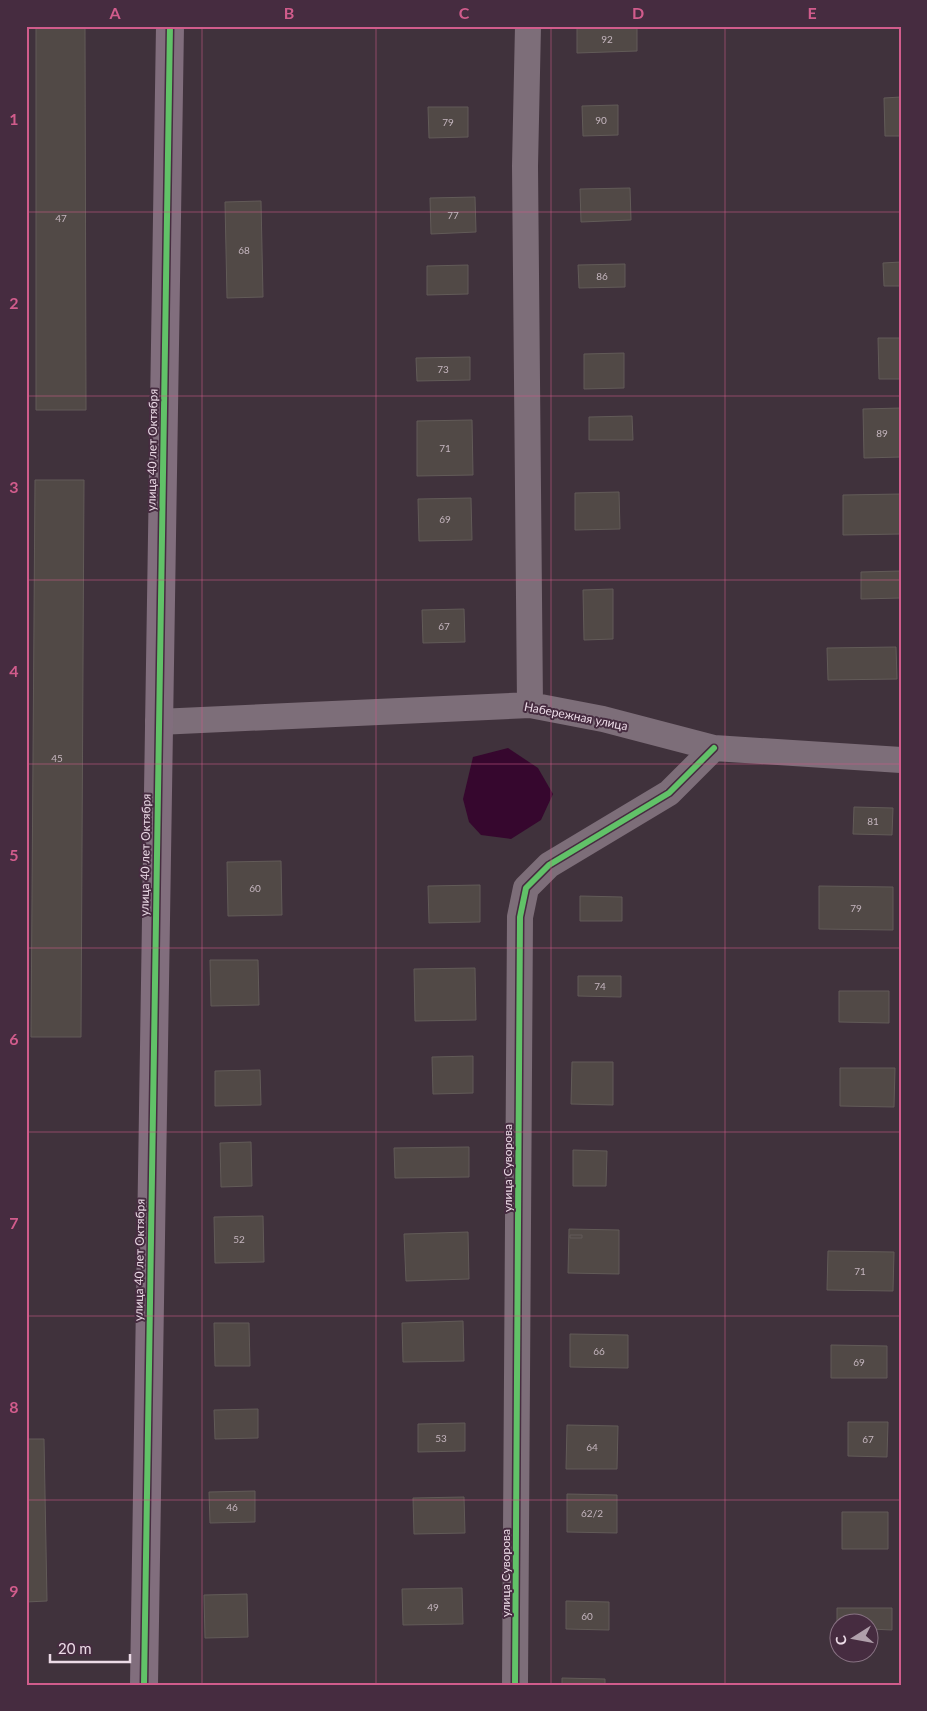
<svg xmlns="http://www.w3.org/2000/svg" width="927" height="1711" font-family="Lato,sans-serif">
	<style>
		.water { fill: #36072e }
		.building { fill: #514946; stroke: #625b58 }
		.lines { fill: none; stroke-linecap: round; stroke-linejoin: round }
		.street { stroke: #7d6e79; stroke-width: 26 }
		.secondary { stroke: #816e7d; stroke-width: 28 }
		.cycleway-casing { stroke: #462c40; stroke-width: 9 }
		.cycleway { stroke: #61c268; stroke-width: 6 }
		.grid { fill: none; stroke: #d15c8c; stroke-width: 1; stroke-opacity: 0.55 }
		.labels { text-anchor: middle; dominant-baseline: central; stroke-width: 4; stroke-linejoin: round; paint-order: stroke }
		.number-label { font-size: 10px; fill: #c5b6bf }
		.street-label { font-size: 12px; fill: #ecdbe7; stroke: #462c40 }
		.neatline { fill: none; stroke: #d15c8c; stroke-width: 2 }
		.grid-label { font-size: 16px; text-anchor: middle; font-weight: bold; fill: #d15c8c }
	</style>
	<rect width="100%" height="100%" fill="#40323c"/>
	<path class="water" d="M508,748L538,768L553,794L541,820L511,839L481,835L469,822L463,799L473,757Z"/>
	<path class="building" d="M36,26H85L86,410H36Z
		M577,26H637V51L577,53Z
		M901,97V136H885L884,98Z
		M618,105V135L583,136L582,106Z
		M428,107H468V137L429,138Z
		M630,188L631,220L581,222L580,189Z
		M475,197L476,232L431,234L430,198Z
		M261,201L263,297L227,298L225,202Z
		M901,262V286H884L883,263Z
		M625,264V287L579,288L578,265Z
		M468,265V294L427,295V266Z
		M878,338H901V379H879Z
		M624,353V388L584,389V354Z
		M470,357V380L417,381L416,358Z
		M901,408V457L864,458L863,409Z
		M632,416L633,440H589V417Z
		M472,420L473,475L417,476V421Z
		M35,480H84L81,1037H31Z
		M619,492L620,529L575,530V493Z
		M901,494V534L843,535V495Z
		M471,498L472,540L419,541L418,499Z
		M901,571V598L861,599V572Z
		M613,589V639L584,640L583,590Z
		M464,609L465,642L423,643L422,610Z
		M896,647L897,679L828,680L827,648Z
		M854,807L893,808L892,835L853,834Z
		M281,861L282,915L228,916L227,862Z
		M480,885V922L429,923L428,886Z
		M819,886L893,887V930L819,929Z
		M580,896L622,897V921H580Z
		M210,960H258L259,1005L211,1006Z
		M475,968L476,1020L415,1021L414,969Z
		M578,976H621V997L578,996Z
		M839,991H889V1023L839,1022Z
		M473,1056V1093L433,1094L432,1057Z
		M572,1062H613V1105L571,1104Z
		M840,1068H895L894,1107L840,1106Z
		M260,1070L261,1105L215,1106V1071Z
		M251,1142L252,1186L221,1187L220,1143Z
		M469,1147V1177L395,1178L394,1148Z
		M573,1150L607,1151L606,1186H573Z
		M263,1216L264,1262L215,1263L214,1217Z
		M569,1229L619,1230V1274L568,1273Z
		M468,1232L469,1279L406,1281L404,1234Z
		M570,1235H582V1238H570Z
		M828,1251L894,1252L893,1291L827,1290Z
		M463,1321L464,1361L403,1362L402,1323Z
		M214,1323H249L250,1366H215Z
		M570,1334L628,1335V1368L570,1367Z
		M831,1345L887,1346V1378H831Z
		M258,1409V1438L215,1439L214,1410Z
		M848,1422H888L887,1457L848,1456Z
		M465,1423V1451L418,1452V1424Z
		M567,1425L618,1426L617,1469H566Z
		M26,1439H44L47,1601L26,1602Z
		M255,1491V1522L210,1523L209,1492Z
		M567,1494L617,1495V1533L567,1532Z
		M464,1497L465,1533L414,1534L413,1498Z
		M842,1512H888V1549H842Z
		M462,1588L463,1624L403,1625L402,1589Z
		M247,1594L248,1637L205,1638L204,1595Z
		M566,1601L609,1602V1630L566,1629Z
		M837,1608H892V1630L870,1629V1624H840V1629H837Z
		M562,1678L605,1679V1685H562Z"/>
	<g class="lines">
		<path class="street" d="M528,26L525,166L530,705
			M158,722L530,705L603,719L714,748L901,760
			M515,1685L520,917L526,888L549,865L669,793L714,748"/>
		<path class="secondary" d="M144,1685L170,26"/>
		<g class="cycleway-casing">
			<path id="cycleway" d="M144,1685L170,26
				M515,1685L520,917L526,888L549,865L669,793L714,748"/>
		</g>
		<use href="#cycleway" class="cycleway"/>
	</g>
	<path class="grid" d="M202,26V1685M376,26V1685M551,26V1685M725,26V1685M26,212H901M26,396H901M26,580H901M26,764H901M26,948H901M26,1132H901M26,1316H901M26,1500H901"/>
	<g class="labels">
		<g class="number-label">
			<text x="607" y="39">92</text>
			<text x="601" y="120">90</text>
			<text x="448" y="122">79</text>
			<text x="453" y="215">77</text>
			<text x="61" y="218">47</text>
			<text x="244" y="250">68</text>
			<text x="602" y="276">86</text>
			<text x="443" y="369">73</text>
			<text x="882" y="433">89</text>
			<text x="445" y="448">71</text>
			<text x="445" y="519">69</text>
			<text x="444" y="626">67</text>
			<text x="57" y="758">45</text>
			<text x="873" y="821">81</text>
			<text x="255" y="888">60</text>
			<text x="856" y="908">79</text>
			<text x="600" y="986">74</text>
			<text x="239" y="1239">52</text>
			<text x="860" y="1271">71</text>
			<text x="599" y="1351">66</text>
			<text x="859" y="1362">69</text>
			<text x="441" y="1438">53</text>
			<text x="868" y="1439">67</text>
			<text x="592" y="1447">64</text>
			<text x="232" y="1507">46</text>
			<text x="592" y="1513">62/2</text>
			<text x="433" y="1607">49</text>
			<text x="587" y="1616">60</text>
		</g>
		<g class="street-label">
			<text transform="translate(152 450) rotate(-89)">улица 40 лет Октября</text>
			<text transform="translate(576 716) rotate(11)">Набережная улица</text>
			<text transform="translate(145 855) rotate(-89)">улица 40 лет Октября</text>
			<text transform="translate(507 1168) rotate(-90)">улица Суворова</text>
			<text transform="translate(139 1260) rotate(-89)">улица 40 лет Октября</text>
			<text transform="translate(505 1573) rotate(-90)">улица Суворова</text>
		</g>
	</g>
	<rect width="927" height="1711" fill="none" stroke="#462c40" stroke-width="55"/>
	<g transform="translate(854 1638) rotate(259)"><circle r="24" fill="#462c40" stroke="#887283"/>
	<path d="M0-4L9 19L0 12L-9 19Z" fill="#b0a0ab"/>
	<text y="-8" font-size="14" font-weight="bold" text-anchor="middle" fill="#ecdbe7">С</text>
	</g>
	<path d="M50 1654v8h80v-8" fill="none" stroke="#ecdbe7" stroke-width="2.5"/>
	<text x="58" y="1654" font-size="15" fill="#ecdbe7" stroke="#462c40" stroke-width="4" paint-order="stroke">20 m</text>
	<rect x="28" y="28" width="872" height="1656" class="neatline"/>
	<g class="grid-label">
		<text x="115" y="19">A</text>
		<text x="289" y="19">B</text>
		<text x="464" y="19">C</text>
		<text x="638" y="19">D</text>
		<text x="812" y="19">E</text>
		<text x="14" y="125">1</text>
		<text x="14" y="309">2</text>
		<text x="14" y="493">3</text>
		<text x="14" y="677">4</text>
		<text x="14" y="861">5</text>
		<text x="14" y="1045">6</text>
		<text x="14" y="1229">7</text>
		<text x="14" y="1413">8</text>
		<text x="14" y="1597">9</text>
	</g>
</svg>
